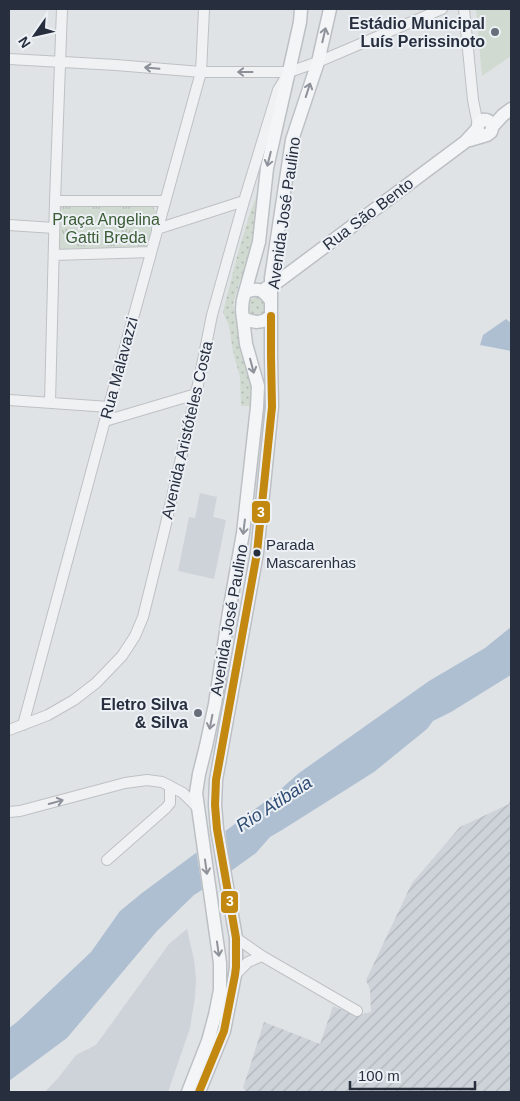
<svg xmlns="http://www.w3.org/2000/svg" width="520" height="1101" font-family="Helvetica,sans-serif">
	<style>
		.built { fill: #ced2d9 }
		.industrial { fill: url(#industrial-furrows) }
		.grass { fill: url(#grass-dots) }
		.park { fill: url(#park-tufts) }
		.pitch { fill: #d0dad1 }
		.water { fill: #aebfd2 }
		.pier { fill: #e0e3e6 }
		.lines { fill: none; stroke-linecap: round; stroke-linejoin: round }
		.minor-casing { stroke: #bec1c4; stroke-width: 12 }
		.major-casing { stroke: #bcc0c4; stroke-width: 15 }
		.minor { stroke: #f0f1f2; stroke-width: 10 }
		.major { stroke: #f4f5f6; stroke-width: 12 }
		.bus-1-casing { stroke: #edf1f6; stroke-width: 11 }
		.bus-1 { stroke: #c38810; stroke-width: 8 }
		.oneway { stroke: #8e929a }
		.oneway2 { stroke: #8c9098 }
		.poi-dot { fill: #686e79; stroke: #edf1f6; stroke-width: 2 }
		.bus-dot { fill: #272f3f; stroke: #edf1f6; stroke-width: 2 }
		.labels { text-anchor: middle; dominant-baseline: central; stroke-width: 4; stroke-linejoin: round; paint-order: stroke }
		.bus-label { font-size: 15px; fill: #272f3f; stroke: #edf1f6; text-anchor: start }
		.poi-label { font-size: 16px; font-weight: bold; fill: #272f3f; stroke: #edf1f6; text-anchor: end }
		.street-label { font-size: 16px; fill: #272f3f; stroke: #edf1f6 }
		.park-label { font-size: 16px; fill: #3a5b34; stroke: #edf1f6 }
		.water-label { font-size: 18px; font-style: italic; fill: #304d74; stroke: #edf1f6 }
		.line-badge { stroke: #edf1f6; stroke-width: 2 }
		.badge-label { font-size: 14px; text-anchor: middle; font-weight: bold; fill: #fff }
	</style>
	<defs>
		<pattern id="industrial-furrows" width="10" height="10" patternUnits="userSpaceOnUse" patternTransform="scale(1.25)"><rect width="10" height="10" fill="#ced2d9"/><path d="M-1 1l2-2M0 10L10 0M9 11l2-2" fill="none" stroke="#b1b5bb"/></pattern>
		<pattern id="grass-dots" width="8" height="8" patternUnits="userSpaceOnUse" patternTransform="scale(1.25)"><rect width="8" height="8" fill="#d0dad1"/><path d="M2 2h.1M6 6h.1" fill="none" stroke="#b3bbb4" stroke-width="1.8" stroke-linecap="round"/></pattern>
		<pattern id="park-tufts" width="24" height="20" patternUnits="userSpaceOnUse" patternTransform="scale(1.25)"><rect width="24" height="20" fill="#d0dad1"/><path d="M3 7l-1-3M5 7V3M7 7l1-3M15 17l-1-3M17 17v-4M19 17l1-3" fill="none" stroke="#b3bbb4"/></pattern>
	</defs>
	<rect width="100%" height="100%" fill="#e0e3e6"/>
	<path class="built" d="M200,493L217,497L213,517L226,520L214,579L178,571L189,517L195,518Z
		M187,929L194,960L196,979L195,997L190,1028L168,1092H45L59,1077L76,1055L96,1045L169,944Z"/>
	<path class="industrial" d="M511,794V1092H247L243,1088L264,1022L320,1044L333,1006L356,1015L371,1012L370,989L366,980L412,883L460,827L509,804Z"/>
	<path class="grass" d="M274,151L252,255L239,283L233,305L254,387L253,406H241L240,377L233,352L229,326L223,312L239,249L250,213Z
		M247 307a10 10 0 1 1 20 0a10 10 0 1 1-20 0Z"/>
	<path class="park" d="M65,205L153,207L156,211L155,215L148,249L59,251L58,208L59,206Z"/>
	<path class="pitch" d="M476,9H511V56L482,76Z"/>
	<path class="water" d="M506,319L511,323V351L480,345L483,335Z
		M511,627V675L451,712L433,721L427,729L374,772L282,830L270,837L256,853L231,871L194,895L157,931L67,1038L9,1081V1028L17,1022L91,952L120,911L142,893L274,795L299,773L429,681L485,648Z"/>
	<path class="pier" d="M225,828L231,874L203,893L196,850Z"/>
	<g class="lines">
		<g class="minor-casing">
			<path id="minor" d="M464,9L473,100L478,125
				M9,59L116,65L201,72H289L318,62L442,9
				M55,201H165
				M9,225L54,228
				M157,229L244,201
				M54,255L151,252
				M9,400L109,407
				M50,403L55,201L62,9
				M105,421L196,394
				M23,725L114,387L201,72L204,9
				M9,730L48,715L74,700L96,683L122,656L135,636L143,617L164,532L199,380L212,315L244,201L278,90L286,77
				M9,812L20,811L125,783L147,780L162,782L183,793L198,808
				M107,860L166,808L170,803V786
				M236,938L262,956L357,1011
				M235,975L248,962L262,956"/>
		</g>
		<g class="major-casing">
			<path id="major" d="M493,126L503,115L511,109
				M470,140L487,135L491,132C494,125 490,119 482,120L478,125C477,129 478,133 482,135
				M266,288L272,286L465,142L477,129
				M245,292L259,242L267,168L294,49L300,22L301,9
				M271,301C263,290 259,287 245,292C242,301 241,309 243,318C254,323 262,324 271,316V278L292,140L318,62L330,9
				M188,1092L208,1041L215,1015L220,990V963L196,793L199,774L206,746L215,704L229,612L243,533L257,407L258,386L246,344L243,318
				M199,1092L224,1031L235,975L236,967V938L217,829L215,805L216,780L257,553L272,407L271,356V316"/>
		</g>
		<use href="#minor" class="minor"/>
		<use href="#major" class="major"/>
		<g class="bus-1-casing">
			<path id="bus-1" d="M199,1092L224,1031L235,975L236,967V938L217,829L215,805L216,780L257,553L272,407L271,356V316"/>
		</g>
		<use href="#bus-1" class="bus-1"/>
	</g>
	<defs><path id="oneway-shaft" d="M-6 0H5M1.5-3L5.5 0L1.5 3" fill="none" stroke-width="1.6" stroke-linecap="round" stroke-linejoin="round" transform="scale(1.25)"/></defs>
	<g class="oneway">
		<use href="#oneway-shaft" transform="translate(324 35) rotate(-77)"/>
		<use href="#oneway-shaft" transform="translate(308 90) rotate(-72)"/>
		<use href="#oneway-shaft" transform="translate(269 159) rotate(104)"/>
		<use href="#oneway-shaft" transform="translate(252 366) rotate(75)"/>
		<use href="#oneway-shaft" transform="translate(244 527) rotate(97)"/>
		<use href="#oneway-shaft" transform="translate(211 722) rotate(101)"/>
		<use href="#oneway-shaft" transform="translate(206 867) rotate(82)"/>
		<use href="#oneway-shaft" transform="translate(218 949) rotate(82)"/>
	</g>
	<g class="oneway2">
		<use href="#oneway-shaft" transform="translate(152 68) rotate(-175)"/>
		<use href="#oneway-shaft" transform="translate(245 72) rotate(180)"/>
		<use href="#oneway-shaft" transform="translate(56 802) rotate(-15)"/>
	</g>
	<g class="poi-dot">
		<circle cx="495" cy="32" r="5"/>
		<circle cx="198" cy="713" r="5"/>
	</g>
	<circle class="bus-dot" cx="257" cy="553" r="4.5"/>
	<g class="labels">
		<g class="bus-label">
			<text x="266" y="544">Parada<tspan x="266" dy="18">Mascarenhas</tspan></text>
		</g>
		<g class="poi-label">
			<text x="485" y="23">Estádio Municipal<tspan x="485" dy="18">Luís Perissinoto</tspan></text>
			<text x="188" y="704">Eletro Silva<tspan x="188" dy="18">&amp; Silva</tspan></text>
		</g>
		<g class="street-label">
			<text transform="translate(284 213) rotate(-82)">Avenida José Paulino</text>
			<text transform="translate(368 214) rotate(-37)">Rua São Bento</text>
			<text transform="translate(119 368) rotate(-75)">Rua Malavazzi</text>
			<text transform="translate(187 430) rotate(-77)">Avenida Aristóteles Costa</text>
			<text transform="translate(229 620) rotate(-80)">Avenida José Paulino</text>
		</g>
		<g class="park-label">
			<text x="106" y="219">Praça Angelina<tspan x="106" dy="18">Gatti Breda</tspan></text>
		</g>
		<g class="water-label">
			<text transform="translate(274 804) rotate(-33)">Rio Atibaia</text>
		</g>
	</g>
	<g class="line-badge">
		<rect x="251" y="500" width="20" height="24" rx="5" fill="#c38810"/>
		<rect x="220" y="890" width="19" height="24" rx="5" fill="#c38810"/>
	</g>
	<g class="badge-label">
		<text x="261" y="517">3</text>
		<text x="230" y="906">3</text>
	</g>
	<rect width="520" height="1101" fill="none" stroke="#272f3f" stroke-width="20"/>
	<g transform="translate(35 35) rotate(236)" stroke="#edf1f6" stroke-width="4" paint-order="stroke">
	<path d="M0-4L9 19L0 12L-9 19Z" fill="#272f3f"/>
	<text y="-8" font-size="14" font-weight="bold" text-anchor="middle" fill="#272f3f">N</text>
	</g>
	<path d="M350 1081v8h125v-8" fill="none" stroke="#272f3f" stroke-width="2.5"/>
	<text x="358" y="1081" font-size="15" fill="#272f3f" stroke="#edf1f6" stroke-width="4" paint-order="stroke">100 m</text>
</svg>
